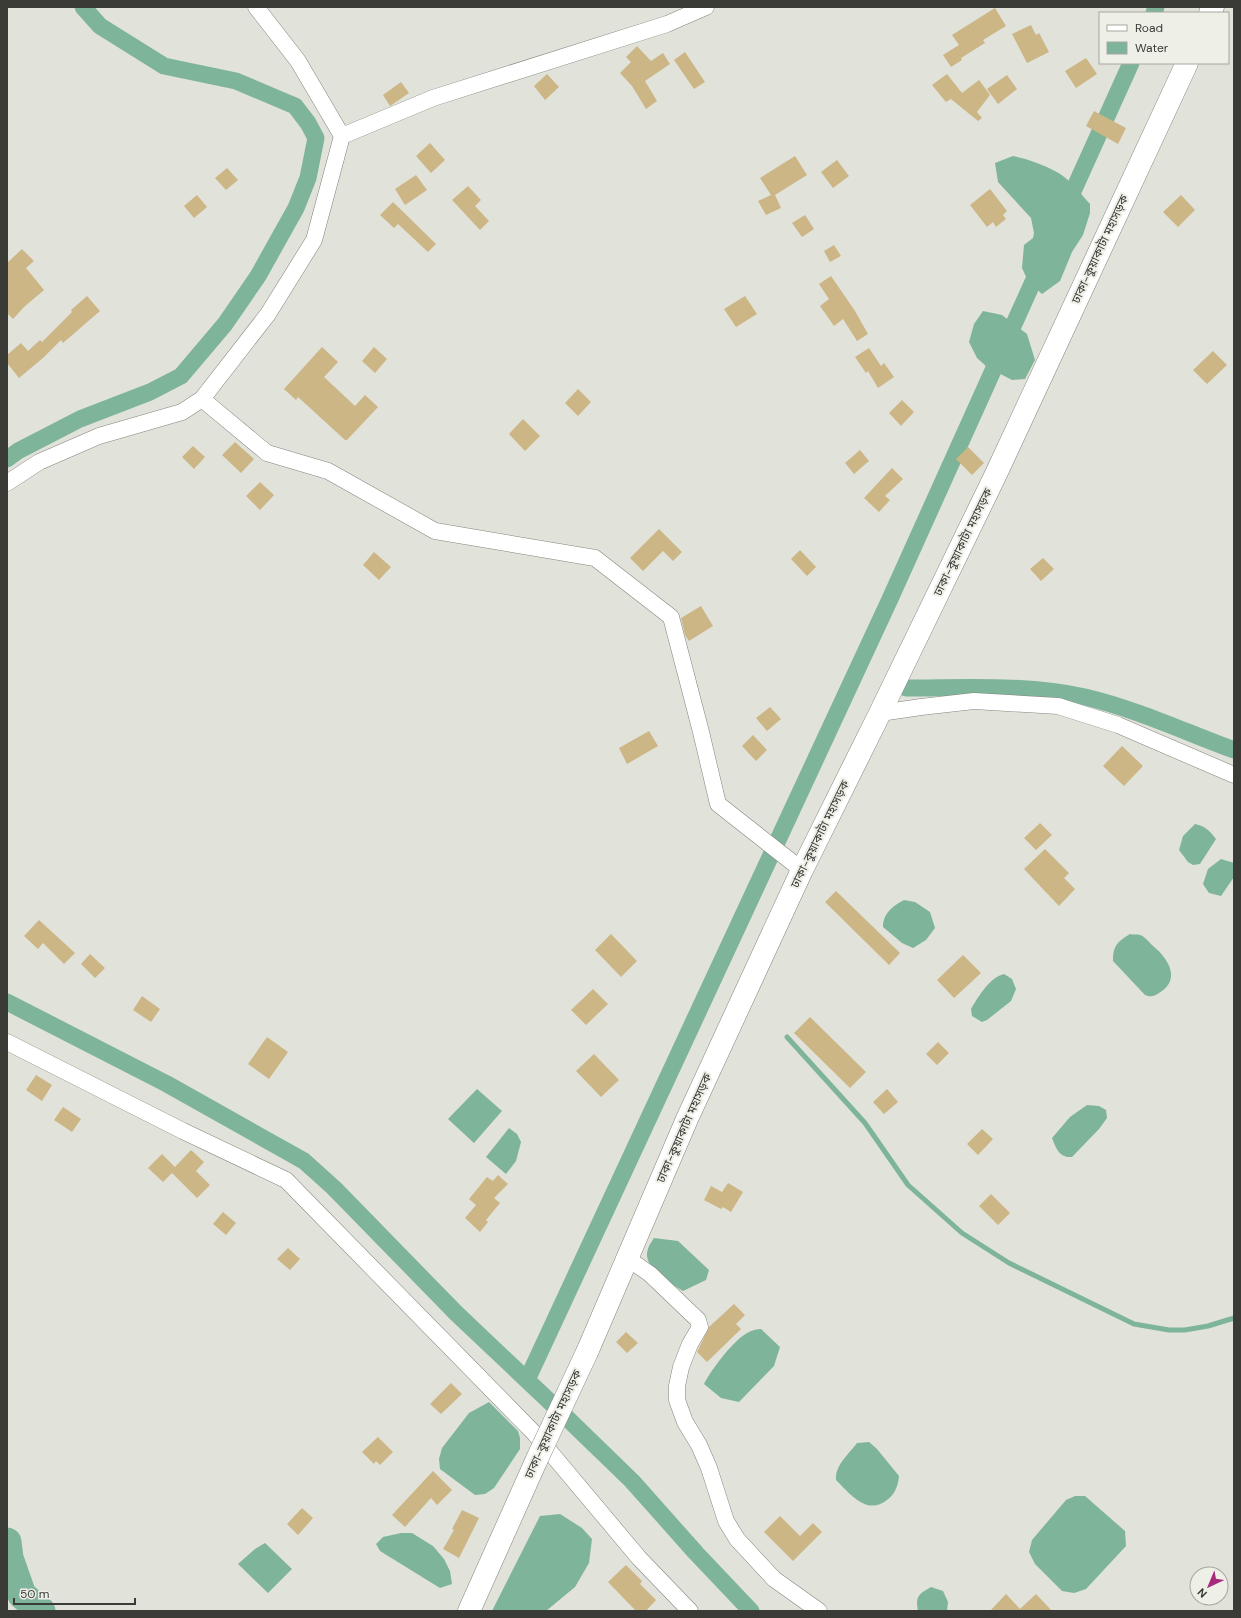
<svg xmlns="http://www.w3.org/2000/svg" width="1241" height="1618" font-family="'DM Sans','Noto Sans Bengali',sans-serif">
	<style>
		.water { fill: #7eb49a }
		.lines { fill: none; stroke-linecap: round; stroke-linejoin: round }
		.stream { stroke: #7eb49a; stroke-width: 5 }
		.canal { stroke: #7eb49a; stroke-width: 17 }
		.river { stroke: #7eb49a; stroke-width: 29 }
		.building { fill: #ccb686 }
		.minor-casing { stroke: #84857e; stroke-width: 17 }
		.primary-casing { stroke: #84857e; stroke-width: 23 }
		.minor { stroke: #fff; stroke-width: 16 }
		.primary { stroke: #fff; stroke-width: 22 }
		.primary-bridge-casing { stroke: #84857e; stroke-width: 23; stroke-linecap: butt }
		.primary-bridge { stroke: #fff; stroke-width: 22 }
		.labels { text-anchor: middle; dominant-baseline: central; stroke-width: 4; stroke-linejoin: round; paint-order: stroke }
		.street-label { font-size: 12px; fill: #3a3a37; stroke: #eeefe6 }
	</style>
	<rect width="100%" height="100%" fill="#e1e2d9"/>
	<path class="water" d="M1013,156C1028,159 1042,164 1055,171C1069,178 1080,193 1090,204V213L1083,235L1072,252L1060,281L1042,294L1028,281L1022,268L1024,245L1033,238L1034,233L1031,218L998,182L995,163Z
		M983,311L1002,315L1027,334L1035,360L1025,379L1012,380L987,367L977,358L969,342L974,324Z
		M1195,824C1205,826 1210,831 1216,839L1200,864L1193,865L1188,862L1179,850L1183,836Z
		M1221,859L1234,863V877L1221,896L1209,893L1203,884L1208,869Z
		M904,900L915,902L930,912L935,928L926,940L913,948L902,943L883,927C883,913 893,906 904,900Z
		M1130,934C1133,935 1137,934 1140,935C1144,936 1149,942 1152,945C1168,958 1182,979 1159,993C1153,997 1151,997 1145,995L1113,961C1113,946 1117,942 1130,934Z
		M1004,974L1012,979L1016,989L1011,1001L987,1020L982,1022L972,1016L971,1009C979,996 989,978 1004,974Z
		M477,1089L502,1111L474,1143L448,1119Z
		M1087,1105L1099,1106L1106,1110L1107,1118L1099,1129L1072,1157C1059,1158 1056,1148 1052,1138L1070,1117Z
		M509,1128L517,1134L521,1142L516,1161L506,1174L486,1157Z
		M654,1238L678,1241L709,1270L706,1280L683,1291C671,1284 641,1267 648,1249C649,1245 652,1241 654,1238Z
		M761,1329L780,1347L774,1366L739,1402L721,1398L704,1384C711,1370 735,1338 749,1332C753,1330 757,1329 761,1329Z
		M489,1402L518,1431L520,1438V1449L494,1488L485,1494L475,1495L440,1469L439,1459L442,1448L469,1413Z
		M869,1442L877,1449L899,1476C898,1486 895,1494 887,1500C867,1516 850,1494 836,1480C835,1465 849,1454 857,1443Z
		M1075,1496H1085L1125,1531L1126,1546L1086,1589L1074,1593L1062,1591L1035,1564L1029,1552L1032,1540L1066,1500Z
		M560,1514L582,1528L592,1539L589,1563L575,1587L546,1611H492L540,1516Z
		M401,1533H412L433,1546L444,1559L450,1571L452,1584L440,1588L380,1551L376,1544L383,1537Z
		M265,1543L292,1569L268,1593L238,1564L255,1549Z
		M931,1587L943,1591L948,1602L947,1611H918C915,1596 919,1594 931,1587Z"/>
	<g class="lines">
		<path class="stream" d="M787,1037L865,1123L908,1185L962,1233L1009,1263L1134,1324L1169,1330H1185L1208,1326L1234,1318"/>
		<path class="canal" d="M1154,13L1156,7
			M1065,209L1131,63
			M7,459L18,451L80,419L150,392L181,376L225,324L258,276L296,208L308,178L316,138L308,123L295,106L236,81L164,66L100,26L83,7
			M906,688C965,688 1027,684 1085,697C1136,709 1185,732 1234,750
			M7,1002L167,1084L304,1161L334,1188L456,1313L568,1419L632,1481L696,1553L751,1611
			M527,1380L890,599L1041,264"/>
		<path class="river" d="M7,1542L9,1558L22,1595L41,1611"/>
	</g>
	<path class="building" d="M995,8L1006,26L983,40L985,43L961,58L962,60L951,67L943,55L959,45L952,35Z
		M1031,25L1036,35L1039,33L1049,52L1027,63L1012,34Z
		M637,46L651,61L663,53L670,64L645,81L657,101L646,109L632,86L620,73L631,62L626,57Z
		M685,52L705,82L694,89L674,60Z
		M1086,58L1097,74L1076,88L1065,71Z
		M547,74L559,87L545,100L534,86Z
		M947,74L962,93L979,80L990,95L977,112L982,118L978,121L951,99L946,102L932,85Z
		M1007,75L1017,89L998,104L987,89Z
		M401,82L409,93L390,106L383,95Z
		M1094,111L1126,128L1118,144L1086,126Z
		M430,143L445,160L431,173L416,156Z
		M795,156L807,175L775,195L781,208L766,215L758,201L771,195L760,178Z
		M837,160L849,176L833,188L821,172Z
		M227,168L238,180L226,190L215,178Z
		M416,175L427,190L405,205L395,189Z
		M468,186L481,200L475,206L489,221L480,230L452,200Z
		M990,189L1007,211L1003,215L1006,219L996,227L993,222L987,227L970,205Z
		M197,195L207,207L194,218L184,206Z
		M1181,195L1195,210L1178,227L1163,212Z
		M393,202L436,244L428,252L398,224L394,228L380,215Z
		M805,215L814,229L802,237L792,223Z
		M834,245L841,256L830,262L824,251Z
		M22,249L34,261L26,268L44,290L24,307L13,319L7,313V263Z
		M831,276L855,311L868,334L857,341L843,319L834,326L820,306L829,299L819,284Z
		M87,296L100,311L63,343L61,340L43,358L19,378L7,363V355L21,343L28,351L40,340L42,342L72,312L71,310Z
		M745,296L757,314L736,327L724,309Z
		M322,347L338,362L324,377L355,406L365,395L378,407L347,440H345L298,397L296,400L284,389Z
		M374,347L387,359L375,373L362,361Z
		M869,348L881,366L884,363L894,377L878,388L868,371L866,373L855,357Z
		M1213,351L1227,365L1207,384L1193,370Z
		M578,389L591,402L578,416L565,403Z
		M902,400L914,412L901,426L889,413Z
		M523,419L540,436L525,451L509,434Z
		M235,442L254,459L241,473L222,455Z
		M193,446L205,457L194,469L182,457Z
		M968,447L984,463L972,475L956,459Z
		M860,450L869,461L854,474L845,463Z
		M892,468L903,479L885,496L890,500L879,512L864,498Z
		M260,482L274,495L260,510L246,496Z
		M659,529L682,552L673,561L663,551L643,571L630,558Z
		M800,550L816,567L807,576L791,559Z
		M374,552L391,567L379,580L363,565Z
		M1043,558L1054,569L1041,581L1030,569Z
		M701,606L713,626L689,641L685,635L681,618Z
		M770,707L781,719L767,731L756,718Z
		M649,731L658,746L627,764L619,748Z
		M753,735L767,750L756,761L742,746Z
		M1122,746L1143,766L1124,786L1103,766Z
		M1040,823L1052,835L1036,850L1024,838Z
		M1045,849L1069,873L1064,878L1075,889L1059,906L1024,869Z
		M836,891L900,953L889,965L825,902Z
		M39,920L75,953L64,964L43,943L38,949L24,936Z
		M611,934L637,961L621,977L595,950Z
		M90,954L105,968L95,978L81,964Z
		M963,955L981,973L954,998L937,980Z
		M593,989L608,1004L586,1025L571,1010Z
		M142,996L160,1009L151,1022L133,1010Z
		M810,1017L866,1072L850,1088L794,1033Z
		M267,1037L288,1052L269,1079L248,1064Z
		M938,1042L949,1053L937,1065L926,1054Z
		M594,1054L619,1080L601,1097L576,1071Z
		M36,1075L52,1085L42,1101L26,1090Z
		M887,1089L898,1102L884,1114L873,1102Z
		M63,1107L81,1119L72,1132L54,1120Z
		M982,1129L993,1139L978,1155L967,1144Z
		M191,1150L204,1162L196,1171L210,1185L197,1198L172,1173L163,1182L148,1168L162,1154L175,1167Z
		M498,1175L508,1184L494,1198L500,1203L486,1220L488,1222L480,1232L465,1218L476,1205L469,1199L487,1177L493,1181Z
		M728,1183L743,1192L731,1212L723,1207L721,1209L704,1200L711,1186L722,1192Z
		M991,1194L1010,1213L998,1225L979,1206Z
		M223,1212L236,1223L226,1235L213,1224Z
		M288,1248L300,1259L290,1270L277,1259Z
		M734,1304L745,1315L736,1324L741,1329L707,1362L697,1352L699,1348L709,1327Z
		M626,1332L638,1343L627,1353L616,1342Z
		M451,1383L462,1394L441,1414L430,1404Z
		M378,1437L393,1452L380,1465L376,1461L374,1464L362,1452Z
		M433,1471L452,1490L437,1505L431,1498L405,1527L392,1515Z
		M302,1508L313,1518L298,1535L287,1524Z
		M462,1510L479,1518L459,1558L443,1549L454,1530L452,1529Z
		M780,1516L800,1536L813,1523L822,1532L793,1561L764,1532Z
		M626,1565L642,1581L640,1584L656,1600L646,1611H636L608,1582Z
		M1006,1594L1020,1609L1036,1594L1052,1611H990Z"/>
	<g class="lines">
		<g class="minor-casing">
			<path id="minor" d="M342,136L433,98L667,24L706,7
				M202,399L267,453L328,471L435,531L595,558L671,617L701,732L718,804L802,870
				M7,483L39,462L99,436L182,412L202,399L268,314L314,240L342,136L298,61L256,7
				M880,713L921,707L974,701L1058,706L1118,725L1234,775
				M7,1042L183,1131L286,1180L535,1434L639,1558L690,1611
				M627,1258L650,1274L698,1320L700,1327L690,1344L681,1367L677,1386V1400L685,1422L699,1445L709,1468L726,1521L737,1539L774,1579L819,1611"/>
		</g>
		<g class="primary-casing">
			<path id="primary" d="M1210,13L1213,7
				M588,1350L687,1119L802,870L880,713L996,474L1187,63
				M469,1611L537,1459"/>
		</g>
		<use href="#minor" class="minor"/>
		<use href="#primary" class="primary"/>
		<g class="primary-bridge-casing">
			<path id="primary-bridge" d="M537,1459L588,1350"/>
		</g>
		<use href="#primary-bridge" class="primary-bridge"/>
	</g>
	<g class="labels">
		<g class="street-label">
			<text transform="translate(1100 249) rotate(-65)">ঢাকা-কুয়াকাটা মহাসড়ক</text>
			<text transform="translate(963 542) rotate(-64)">ঢাকা-কুয়াকাটা মহাসড়ক</text>
			<text transform="translate(820 834) rotate(-64)">ঢাকা-কুয়াকাটা মহাসড়ক</text>
			<text transform="translate(684 1128) rotate(-66)">ঢাকা-কুয়াকাটা মহাসড়ক</text>
			<text transform="translate(553 1424) rotate(-65)">ঢাকা-কুয়াকাটা মহাসড়ক</text>
		</g>
	</g>
	<rect width="1241" height="1618" fill="none" stroke="#3a3a37" stroke-width="16"/>
	<rect x="1099" y="12" width="130" height="52" fill="#eeefe6" stroke="#a6a7a0"/>
	<rect x="1107" y="25" width="20" height="6" fill="#ffffff" stroke="#a6a7a0"/>
	<text x="1135" y="32" font-size="12" fill="#3a3a37">Road</text>
	<rect x="1107" y="42" width="20" height="12" fill="#7eb49a" stroke="#a6a7a0"/>
	<text x="1135" y="52" font-size="12" fill="#3a3a37">Water</text>
	<g transform="translate(1209 1586) rotate(224)"><circle r="19" fill="#eeefe6" stroke="#a6a7a0"/>
	<path d="M0-3L7 15L0 10L-7 15Z" fill="#a72a7c"/>
	<text y="-6" font-size="11" font-weight="bold" text-anchor="middle" fill="#3a3a37">N</text>
	</g>
	<path d="M14 1598v6h121v-6" fill="none" stroke="#3a3a37" stroke-width="2"/>
	<text x="20" y="1598" font-size="12" fill="#3a3a37" stroke="#eeefe6" stroke-width="3" paint-order="stroke">50 m</text>
</svg>
